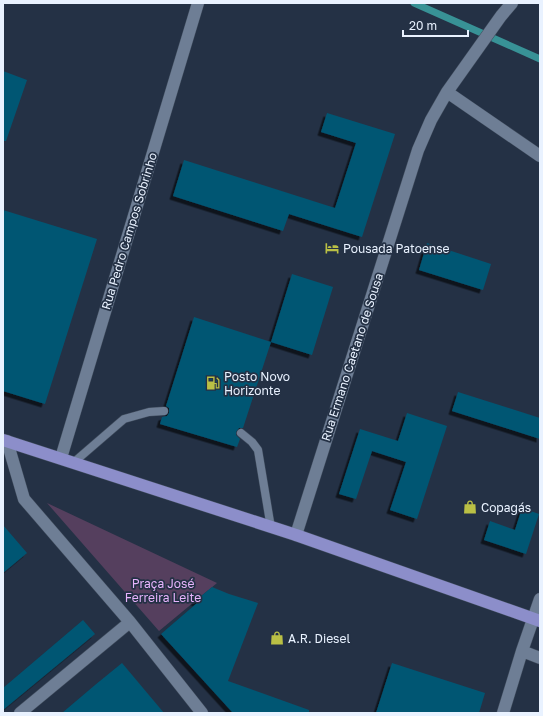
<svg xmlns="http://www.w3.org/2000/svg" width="543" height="716" font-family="'Golos Text',sans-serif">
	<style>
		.green { fill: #553f5e }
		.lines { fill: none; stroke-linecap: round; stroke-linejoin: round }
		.stream { stroke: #389296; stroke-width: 7 }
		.building { fill: #005673; filter: url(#shadow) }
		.lane-casing { stroke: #414d5e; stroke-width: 9 }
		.street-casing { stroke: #414d5e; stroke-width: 13 }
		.primary-casing { stroke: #414d5e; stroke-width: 13 }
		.lane { stroke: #6e7e95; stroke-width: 8 }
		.street { stroke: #6e7e95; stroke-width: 12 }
		.primary { stroke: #8c8eca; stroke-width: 12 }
		.labels { text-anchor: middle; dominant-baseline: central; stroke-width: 3.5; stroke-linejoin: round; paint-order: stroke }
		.street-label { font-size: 12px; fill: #e9f2ff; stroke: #243145 }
		.poi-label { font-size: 12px; fill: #e9f2ff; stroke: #243145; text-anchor: start }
		.park-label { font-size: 12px; fill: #e7b3fc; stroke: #243145 }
	</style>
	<defs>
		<filter id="shadow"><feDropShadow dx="-3.5" dy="3.5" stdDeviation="0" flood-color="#0009"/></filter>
	</defs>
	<rect width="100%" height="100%" fill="#243145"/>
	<path class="green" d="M47,503L217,583L159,631Z"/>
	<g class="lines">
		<path class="stream" d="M414,3L540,59"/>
	</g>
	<path class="building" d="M3,71L27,80L6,141H3Z
		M327,113L395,134L362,237L289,214L283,231L173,196L184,160L335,208L356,143L321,132Z
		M3,210L97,239L45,404L3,391Z
		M427,243L491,264L483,290L419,270Z
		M292,274L333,287L312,355L271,342L243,428H239L236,432V435L240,439L237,447L160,424L162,417L167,416L169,413V408L166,406L194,317L271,342Z
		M458,392L540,418V439L452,411Z
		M407,413L447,426L417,519L390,510L406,462L372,451L356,499L339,494L360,429L398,441Z
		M522,508L539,514L526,554L484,540L490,521L515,530Z
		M3,525L27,553L3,573Z
		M212,587L229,594L258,603L228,681L309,710V713H233L161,634L197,603L194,602Z
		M83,620L95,634L3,710V688Z
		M122,663L164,713H62L95,685Z
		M392,663L485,693L479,713H376Z"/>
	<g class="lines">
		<g class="lane-casing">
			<path id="lane" d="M241,433L252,442L258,450L271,528
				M73,463L124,419L149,412L164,411"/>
		</g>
		<g class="street-casing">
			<path id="street" d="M447,92L540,156
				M7,441L24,499L130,622L202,713
				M61,458L198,3
				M296,535L418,150L431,120L447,92L501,16L512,3
				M522,651L540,658
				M20,713L130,622
				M503,713L522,651L540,599"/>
		</g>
		<g class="primary-casing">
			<path id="primary" d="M3,440L296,535L540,621"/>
		</g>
		<use href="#lane" class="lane"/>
		<use href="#street" class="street"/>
		<use href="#primary" class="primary"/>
	</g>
	<defs>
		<g id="hotel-bare" transform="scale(1.08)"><path d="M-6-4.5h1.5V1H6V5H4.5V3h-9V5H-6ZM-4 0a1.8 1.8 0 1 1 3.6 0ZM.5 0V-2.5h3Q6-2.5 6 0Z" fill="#bac045" stroke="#243145" stroke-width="2.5" paint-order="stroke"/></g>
		<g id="fuel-bare" transform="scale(1.08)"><path d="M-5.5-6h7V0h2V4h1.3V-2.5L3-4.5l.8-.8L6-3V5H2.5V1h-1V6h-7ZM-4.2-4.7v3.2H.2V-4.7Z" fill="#bac045" stroke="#243145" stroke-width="2.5" paint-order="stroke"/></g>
		<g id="shop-bare" transform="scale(1.08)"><path d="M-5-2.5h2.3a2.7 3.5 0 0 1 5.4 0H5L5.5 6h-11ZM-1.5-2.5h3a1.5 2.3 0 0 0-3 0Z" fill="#bac045" stroke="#243145" stroke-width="2.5" paint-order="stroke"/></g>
	</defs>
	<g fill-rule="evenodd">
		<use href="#hotel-bare" x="332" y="248"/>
		<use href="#fuel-bare" x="213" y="383"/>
		<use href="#shop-bare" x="470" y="507"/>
		<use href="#shop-bare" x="277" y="638"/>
	</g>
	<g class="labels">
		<g class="street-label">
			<text transform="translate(129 231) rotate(-73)">Rua Pedro Campos Sobrinho</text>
			<text transform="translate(352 357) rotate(-72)">Rua Ermano Caetano de Sousa</text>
		</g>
		<g class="poi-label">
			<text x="343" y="248">Pousada Patoense</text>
			<text x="224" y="376">Posto Novo<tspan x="224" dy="14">Horizonte</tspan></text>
			<text x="481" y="507">Copagás</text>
			<text x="288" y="638">A.R. Diesel</text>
		</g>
		<g class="park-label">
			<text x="163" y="583">Praça José<tspan x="163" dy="14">Ferreira Leite</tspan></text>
		</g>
	</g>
	<rect width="543" height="716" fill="none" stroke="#e9f2ff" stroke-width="8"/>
	<path d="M403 30v6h65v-6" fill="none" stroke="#e9f2ff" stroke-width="2"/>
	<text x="409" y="30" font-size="12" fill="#e9f2ff" stroke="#243145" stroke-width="3" paint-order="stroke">20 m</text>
</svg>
